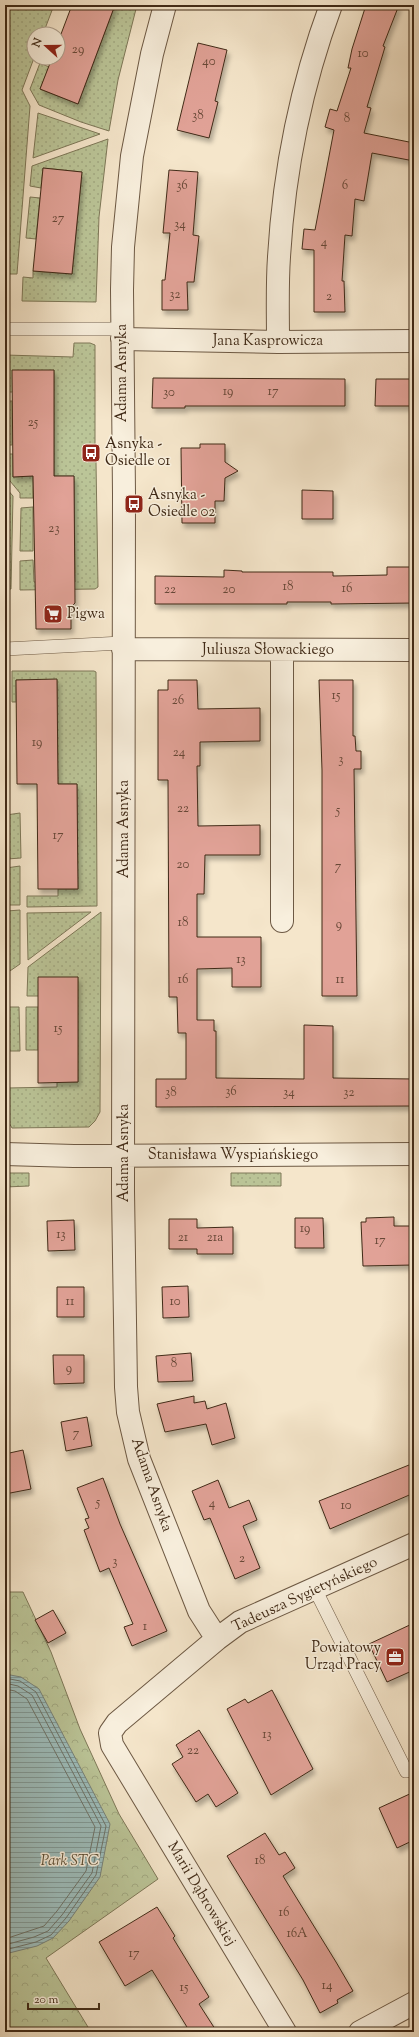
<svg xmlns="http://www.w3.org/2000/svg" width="419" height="2037" font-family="'Sorts Mill Goudy',serif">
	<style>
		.grass { fill: url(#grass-dots); stroke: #7e7858 }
		.park { fill: url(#park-crowns); stroke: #7e7858 }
		.water { fill: url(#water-rules); stroke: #78837b }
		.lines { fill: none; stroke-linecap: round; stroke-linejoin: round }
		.shore { stroke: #6e746a; stroke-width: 1 }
		.building { fill: #e1a297; stroke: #402a17; filter: url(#shadow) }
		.lane-casing { stroke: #6d5944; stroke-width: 14 }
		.street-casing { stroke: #6d5944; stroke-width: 24 }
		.lane { stroke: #f8efdd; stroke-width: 13 }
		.street { stroke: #f8efdd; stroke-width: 22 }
		.labels { text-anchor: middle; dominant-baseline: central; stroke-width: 3; stroke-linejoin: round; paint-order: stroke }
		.number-label { font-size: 13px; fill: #684837 }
		.street-label { font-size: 15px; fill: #402a17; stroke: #f8efdd }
		.poi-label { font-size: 15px; fill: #402a17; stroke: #f8efdd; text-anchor: start }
		.park-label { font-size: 15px; font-style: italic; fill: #5f5137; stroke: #f8efdd }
	</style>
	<defs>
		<pattern id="grass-dots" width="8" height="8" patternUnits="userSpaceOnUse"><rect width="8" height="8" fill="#bbc598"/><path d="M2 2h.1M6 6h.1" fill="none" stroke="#a2a982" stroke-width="1.8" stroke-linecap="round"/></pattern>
		<pattern id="park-crowns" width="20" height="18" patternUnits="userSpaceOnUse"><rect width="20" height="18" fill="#bbc598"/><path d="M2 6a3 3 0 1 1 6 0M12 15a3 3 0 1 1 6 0" fill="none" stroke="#a2a982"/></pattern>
		<pattern id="water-rules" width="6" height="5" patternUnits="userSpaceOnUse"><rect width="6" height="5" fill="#9dbebd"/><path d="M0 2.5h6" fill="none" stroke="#819b99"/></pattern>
		<filter id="shadow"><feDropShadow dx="2.5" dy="4.5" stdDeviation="2" flood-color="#0004"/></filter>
	</defs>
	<rect width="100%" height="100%" fill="#f5e6cb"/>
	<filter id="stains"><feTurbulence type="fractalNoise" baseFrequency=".005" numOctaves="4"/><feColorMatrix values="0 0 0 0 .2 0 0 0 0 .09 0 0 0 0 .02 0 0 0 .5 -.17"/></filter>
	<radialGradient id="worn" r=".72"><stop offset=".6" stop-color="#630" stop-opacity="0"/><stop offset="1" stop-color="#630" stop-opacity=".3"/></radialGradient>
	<path class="grass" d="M8,5H54L43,34H34V58L22,90L30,106L17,274H5V15Z
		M115,5H137L118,80L109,131L81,122L39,105L30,89L40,63L49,67L40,89L78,104Z
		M38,113L100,134L33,158Z
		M108,139L99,217L96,302L22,301L23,277L33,278V271L72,274L82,172L43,168L41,188L30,186L32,166Z
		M30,197L40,198L36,239L26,238Z
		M74,343H90L95,345V444L88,445V462H96L98,587L95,589L20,590V561L33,560L34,582H75L74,476H54V370L12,392H5V355L73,357Z
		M5,401H12V445H5Z
		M5,454H13V477L33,476V498H20V493L5,475Z
		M5,487L13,496L11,589H5Z
		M33,507V551H20L21,508Z
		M12,671H94L96,672L97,906L27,907V896H58V889H78L77,784H58L57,680H16V702H12Z
		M20,813L21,858L7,859L6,815Z
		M20,866V905H7L6,868Z
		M20,910V964L7,973V911Z
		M91,912L28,960L27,913Z
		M101,912L100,1112L95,1121L89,1127L12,1128L8,1121V1088L57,1087V1082H78V977L38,996H27L28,967Z
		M7,1007H19L20,1051H7Z
		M26,1007H38V1050H26Z
		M5,1173H29V1186L5,1187Z
		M231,1173H281V1186H231Z"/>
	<path class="park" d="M5,1592H23L51,1652L80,1729L119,1814L158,1879L46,1958L91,2032H5Z"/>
	<path class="water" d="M5,1674L21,1677L39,1689L110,1824L100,1877L69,1921L53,1938L37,1946L5,1954Z"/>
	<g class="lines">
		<path class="shore" d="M5,1678L20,1681L36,1692L106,1826L96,1875L66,1918L51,1935L36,1942L5,1950
			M5,1683L18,1686L32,1695L101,1826L92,1873L62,1915L48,1931L34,1937L5,1945
			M5,1689L15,1691L27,1699L95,1827L86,1871L57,1911L44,1926L5,1939"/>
	</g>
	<path class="building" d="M72,5H115L78,104L40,89L52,58H58V42Z
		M366,5H399L383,46L385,47L367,107L371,108L364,133L414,143V161L372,153L364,201L355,199L352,236L345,235L342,281H344L345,312H314V250L302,249L304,229L315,230L334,130L325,127L330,109L337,111L351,68H348L352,49Z
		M198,43L227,50L215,101L218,102L209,138L177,130Z
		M43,168L82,172L72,274L33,271Z
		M169,170L198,172L193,235L199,236L194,282H187L188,310H162V280H165L170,233H163Z
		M12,370H54V476H74L75,603L71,607V629H36L33,476L13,477Z
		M153,378L345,379V406H185V408H152Z
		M376,379H414V406H375Z
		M200,444H225V462L238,471L225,478L224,501H215V523H182L181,448H200Z
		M302,490L333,491V519H302Z
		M387,567H414V603L331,604V602H287V604H155V576L224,577V570L242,571V572H333V576L387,575Z
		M57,679L58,784H77L78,889H38L37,784H17L16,680Z
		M168,680H197L198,709L260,708V741L200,742V766H197L198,826L260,825V855H205L204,894H197V937H261V987H232V968L197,969V1020H214V1031H216V1078L304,1079V1025L333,1026V1078L414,1079V1106L156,1107V1079H186V1033H178L177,997H169L168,780H158V690H168Z
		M319,680H353V736H355L356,751H361V769H354L357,996H322V770Z
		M38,977H78V1082L38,1083Z
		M394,1217V1226H413V1265L363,1266L361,1222H366V1218Z
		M295,1218H323L324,1248H295Z
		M169,1219H197V1228L233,1227V1254H197V1249H169Z
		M74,1220L75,1250L48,1251L47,1221Z
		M188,1286L189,1317L163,1318L162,1287Z
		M57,1287H84V1317H57Z
		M191,1353L193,1381L158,1382L156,1356Z
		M53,1355H84V1383L54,1384Z
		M194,1396V1403L205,1401L207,1409L226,1403L235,1438L212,1445L206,1424L165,1432L157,1404Z
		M87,1417L92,1446L66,1451L61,1422Z
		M23,1450L31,1489L5,1494V1454Z
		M414,1463V1493L330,1529L319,1501Z
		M103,1478L120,1524L167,1631L132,1646L124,1627L133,1624L109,1568L100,1572L84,1530L89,1528L85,1519L89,1518L77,1488Z
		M218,1480L229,1508L249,1500L257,1520L243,1526L260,1568L235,1579L210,1518L204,1520L192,1491Z
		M53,1610L66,1633L48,1643L35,1620Z
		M414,1623V1670L387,1682L369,1644Z
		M272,1690L313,1769L271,1795L227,1709L245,1699L248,1703Z
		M199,1730L238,1793L216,1807L208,1794L196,1802L172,1764L183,1757L176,1745Z
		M414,1792V1840L397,1848L379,1808Z
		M265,1833L279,1855L285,1852L295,1868L283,1876L336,1962L353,1991L337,2000L338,2003L320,2013L303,1980L227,1856Z
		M157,1907L175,1936L173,1938L209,1997L199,2004L217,2032H190L152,1970L125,1986L99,1942Z"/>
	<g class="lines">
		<g class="lane-casing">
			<path id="lane" d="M5,329H122
				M5,649L122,643
				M315,1589L406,1771L414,1770"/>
		</g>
		<g class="street-casing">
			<path id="street" d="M165,5L152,54L132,156L123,247L122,290L124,494L123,1191L126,1387L128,1412L139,1459L199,1611L217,1639
				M122,339L278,342L414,341
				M278,342C278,314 277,285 279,257C284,171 301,86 331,5
				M123,649L414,650
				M282,921V650
				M5,1154L74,1156L414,1154
				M285,2032L118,1755L112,1745L110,1733L117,1723L217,1639L240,1622L414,1544
				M360,2032L414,2003"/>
		</g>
		<use href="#lane" class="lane"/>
		<use href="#street" class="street"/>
	</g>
	<defs>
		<g id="bus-square" transform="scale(1)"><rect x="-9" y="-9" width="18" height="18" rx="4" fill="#8f2418" stroke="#f8efdd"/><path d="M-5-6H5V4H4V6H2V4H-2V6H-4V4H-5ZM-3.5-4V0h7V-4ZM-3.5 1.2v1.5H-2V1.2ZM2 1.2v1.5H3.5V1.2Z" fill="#fff"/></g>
		<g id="supermarket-square" transform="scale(1)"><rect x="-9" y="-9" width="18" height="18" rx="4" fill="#8f2418" stroke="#f8efdd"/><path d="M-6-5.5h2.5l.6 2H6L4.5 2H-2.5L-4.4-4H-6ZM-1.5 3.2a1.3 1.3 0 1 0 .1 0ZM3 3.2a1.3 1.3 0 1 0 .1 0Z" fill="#fff"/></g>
		<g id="office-square" transform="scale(1)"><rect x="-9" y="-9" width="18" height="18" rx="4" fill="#8f2418" stroke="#f8efdd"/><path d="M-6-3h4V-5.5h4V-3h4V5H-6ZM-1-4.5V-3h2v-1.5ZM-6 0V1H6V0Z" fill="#fff"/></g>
	</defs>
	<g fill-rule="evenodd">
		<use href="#bus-square" x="91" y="453"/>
		<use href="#bus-square" x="134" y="504"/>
		<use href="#supermarket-square" x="53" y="614"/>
		<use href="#office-square" x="395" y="1657"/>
	</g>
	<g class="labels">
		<g class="number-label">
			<text x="78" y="50">29</text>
			<text x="363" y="54">10</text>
			<text x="209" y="62">40</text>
			<text x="198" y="116">38</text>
			<text x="347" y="119">8</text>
			<text x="182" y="186">36</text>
			<text x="345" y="186">6</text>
			<text x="58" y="219">27</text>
			<text x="180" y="225">34</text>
			<text x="324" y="243">4</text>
			<text x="175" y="295">32</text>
			<text x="329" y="297">2</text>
			<text x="228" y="392">19</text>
			<text x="273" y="392">17</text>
			<text x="169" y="393">30</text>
			<text x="33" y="423">25</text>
			<text x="54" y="529">23</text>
			<text x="288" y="587">18</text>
			<text x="347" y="589">16</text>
			<text x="170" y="590">22</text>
			<text x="229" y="590">20</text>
			<text x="336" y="696">15</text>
			<text x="178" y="701">26</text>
			<text x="37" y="743">19</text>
			<text x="179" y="753">24</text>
			<text x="341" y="760">3</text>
			<text x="183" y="809">22</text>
			<text x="338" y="811">5</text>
			<text x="58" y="836">17</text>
			<text x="183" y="865">20</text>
			<text x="338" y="867">7</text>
			<text x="183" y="923">18</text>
			<text x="339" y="925">9</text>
			<text x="241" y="960">13</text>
			<text x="183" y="980">16</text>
			<text x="340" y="980">11</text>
			<text x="58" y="1029">15</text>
			<text x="231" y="1092">36</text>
			<text x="171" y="1093">38</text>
			<text x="289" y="1093">34</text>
			<text x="349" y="1093">32</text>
			<text x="305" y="1229">19</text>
			<text x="61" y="1235">13</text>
			<text x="183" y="1238">21</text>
			<text x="215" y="1238">21a</text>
			<text x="380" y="1241">17</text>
			<text x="70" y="1302">11</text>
			<text x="175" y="1302">10</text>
			<text x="174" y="1364">8</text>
			<text x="69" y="1369">9</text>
			<text x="76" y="1434">7</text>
			<text x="98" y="1503">5</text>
			<text x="212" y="1504">4</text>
			<text x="346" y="1506">10</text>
			<text x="242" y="1559">2</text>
			<text x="115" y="1562">3</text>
			<text x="145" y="1627">1</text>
			<text x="267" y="1735">13</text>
			<text x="193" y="1751">22</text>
			<text x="260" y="1861">18</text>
			<text x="284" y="1913">16</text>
			<text x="297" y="1934">16A</text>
			<text x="134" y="1954">17</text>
			<text x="327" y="1986">14</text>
			<text x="184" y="1988">15</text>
		</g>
		<g class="street-label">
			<text x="268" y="341">Jana Kasprowicza</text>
			<text transform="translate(122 373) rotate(-90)">Adama Asnyka</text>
			<text x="268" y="650">Juliusza Słowackiego</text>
			<text transform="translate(124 829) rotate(-90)">Adama Asnyka</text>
			<text transform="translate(124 1153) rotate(-90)">Adama Asnyka</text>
			<text x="233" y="1155">Stanisława Wyspiańskiego</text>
			<text transform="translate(151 1485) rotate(71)">Adama Asnyka</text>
			<text transform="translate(305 1595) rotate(-25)">Tadeusza Sygietyńskiego</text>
			<text transform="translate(201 1894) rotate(59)">Marii Dąbrowskiej</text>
		</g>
		<g class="poi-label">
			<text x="105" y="444">Asnyka -<tspan x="105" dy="17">Osiedle 01</tspan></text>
			<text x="148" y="495">Asnyka -<tspan x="148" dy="17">Osiedle 02</tspan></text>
			<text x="67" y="614">Pigwa</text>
			<text x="381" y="1648" text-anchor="end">Powiatowy<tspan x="381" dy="17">Urząd Pracy</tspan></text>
		</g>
		<g class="park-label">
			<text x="70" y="1861">Park STC</text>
		</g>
	</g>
	<rect width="419" height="2037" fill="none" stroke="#f5e6cb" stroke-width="20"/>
	<rect x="6" y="6" width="407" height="2025" fill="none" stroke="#402a17" stroke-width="2"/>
	<rect x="10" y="10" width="399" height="2017" fill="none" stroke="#402a17"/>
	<g transform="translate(46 46) rotate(291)"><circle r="19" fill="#f8efdd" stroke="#aea08e"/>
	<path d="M0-3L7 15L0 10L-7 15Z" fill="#8f2418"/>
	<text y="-6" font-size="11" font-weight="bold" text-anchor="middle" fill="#402a17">N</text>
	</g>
	<path d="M28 2003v6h71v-6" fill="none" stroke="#402a17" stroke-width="2"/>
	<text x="34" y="2003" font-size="12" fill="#402a17" stroke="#f8efdd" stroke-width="3" paint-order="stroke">20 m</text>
	<rect width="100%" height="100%" filter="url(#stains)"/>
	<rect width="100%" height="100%" fill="url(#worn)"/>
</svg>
